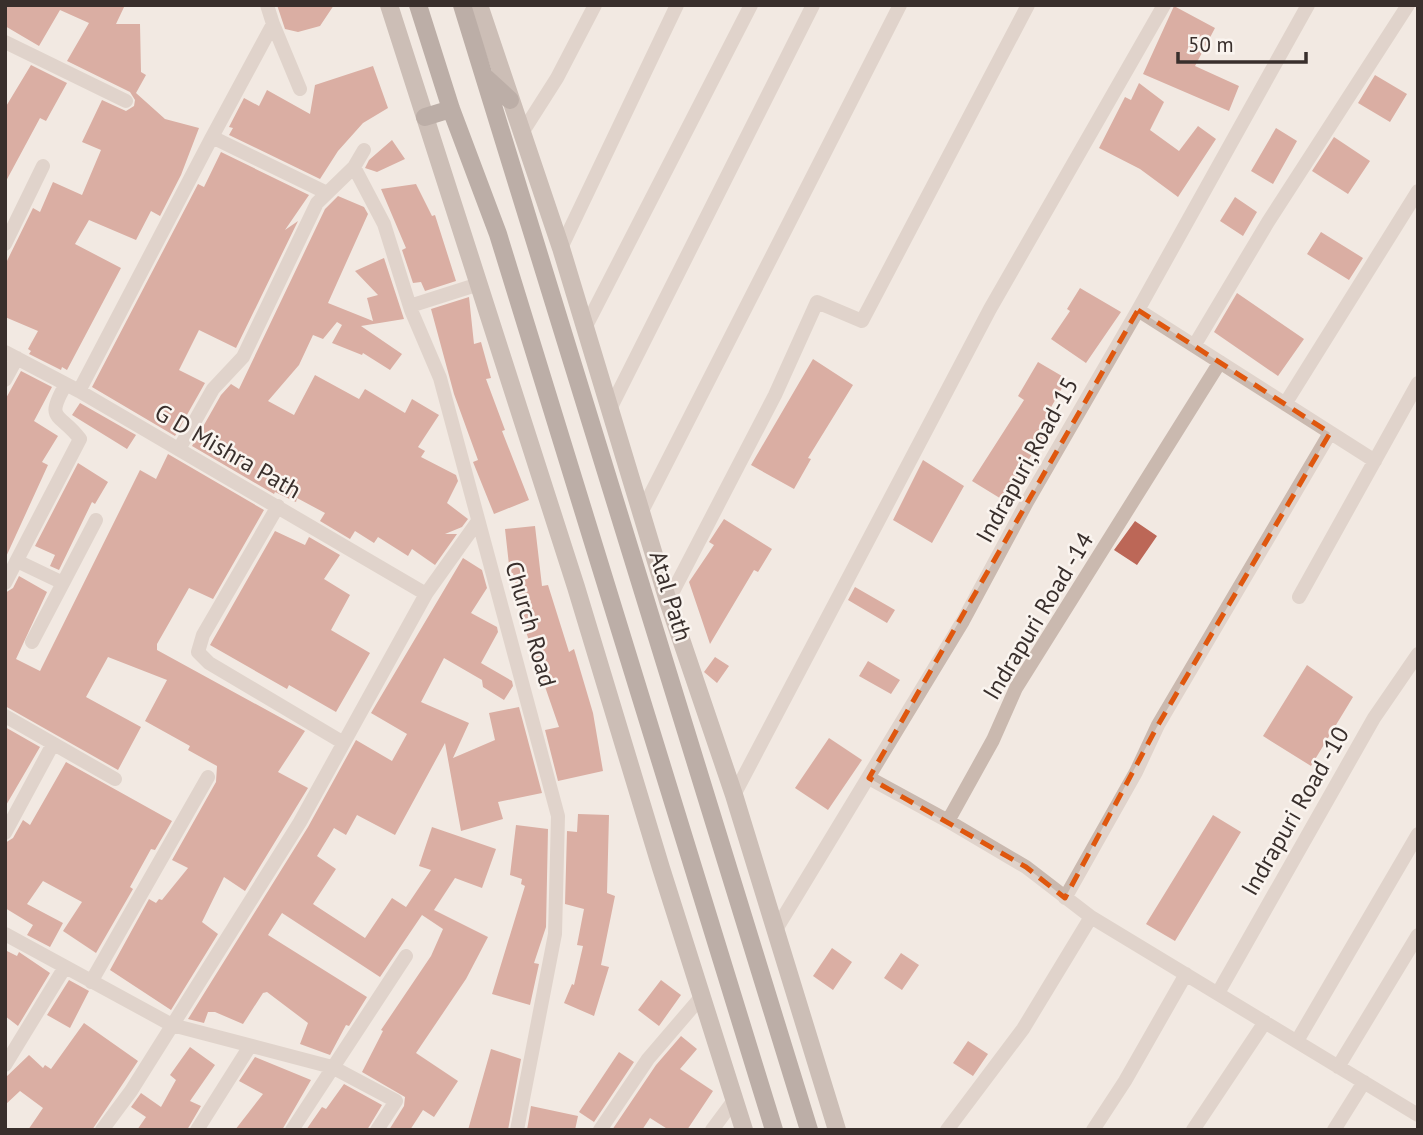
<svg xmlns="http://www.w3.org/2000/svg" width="1423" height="1135" font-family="'PT Sans',sans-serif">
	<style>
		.building { fill: #bc6757 }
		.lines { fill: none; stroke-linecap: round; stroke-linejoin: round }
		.street { stroke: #cab9af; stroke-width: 14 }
		.secondary { stroke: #9d8980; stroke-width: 18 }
		.primary { stroke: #7a665f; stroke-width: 18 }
		.marked { fill: none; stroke: #df570e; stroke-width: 5; stroke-dasharray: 14 9; stroke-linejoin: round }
		.labels { text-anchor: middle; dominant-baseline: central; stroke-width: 5; stroke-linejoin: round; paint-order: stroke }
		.street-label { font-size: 24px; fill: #392f2c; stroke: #faf4ef }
	</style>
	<rect width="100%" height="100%" fill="#f2e9e2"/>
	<path class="building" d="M5,5H125L116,24H140L141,72L146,75L136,93L165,119L199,128L181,175L160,216L151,211L136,240L89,220L75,244L121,268L67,370L62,367L61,370L29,354L31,351L28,349L38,331L5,317V265L33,208L40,212L53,182L82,195L101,150L82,142L102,100L126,111L134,106L135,100L130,92L67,61L89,23L60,10L39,46L5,26Z
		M277,5H334L320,26L298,32L285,29Z
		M1174,6L1215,28L1195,66L1239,86L1229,111L1143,74Z
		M31,65L67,83L46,121L40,118L5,183V108Z
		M373,66L388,108L363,123L338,151L320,179L229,135L233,128L229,127L244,98L259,106L267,90L310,114L315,85Z
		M1375,75L1407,94L1390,122L1358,103Z
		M1139,83L1164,102L1150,130L1179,151L1198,126L1216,139L1178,197L1140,169L1099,148L1125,97L1131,100Z
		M1276,128L1297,141L1273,184L1251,171Z
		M1334,137L1370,161L1348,194L1312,171Z
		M392,140L405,159L377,172L365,168L369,160Z
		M221,152L309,195L285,230L298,221L236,348L199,330L179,370L205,383L175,436L92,387L198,184L204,187Z
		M416,184L432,216L435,215L456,281L425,291L421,282L413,283L402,250L406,248L381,189Z
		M338,196L364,207L368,214L328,303L373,321L367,298L378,295L355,271L384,258L404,319L361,326L402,354L390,370L363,353L362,355L332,343L342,325L337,322L323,339L313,335L299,365L268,401L294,415L315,375L359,399L365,389L405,413L412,399L439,415L418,447L425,451L421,457L456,475L458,481L447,503L468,519L462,527L445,534H457L435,565L412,549L408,556L378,537L374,543L355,531L350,539L320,521L325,513L297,498L296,502L275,492L274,494L192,446L221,395L231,384L239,389L325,209Z
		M1235,197L1257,212L1243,236L1220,221Z
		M1321,232L1363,258L1349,280L1307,254Z
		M1080,288L1121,312L1086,363L1051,339L1070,311L1067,309Z
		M1237,293L1304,339L1278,376L1214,332Z
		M469,297L474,344L481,342L491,378L486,379L505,430L502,431L529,500L494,514L473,462L478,460L454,394L431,309Z
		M813,359L853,385L808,458L811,459L794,489L751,465Z
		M1038,362L1067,379L1045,418L1052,423L1003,500L972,481L1024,400L1018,396Z
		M21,371L52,387L34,421L58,436L42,462L48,465L5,559V400Z
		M80,403L136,435L127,449L72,415Z
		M168,454L264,510L213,599L189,588L157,644V650L305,731L278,772L308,788L245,891L224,877L202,922L218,934L171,1010L110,970L149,899L156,903L159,899L162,900L188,868L172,860L216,782L217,766L188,750L190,746L145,721L167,680L108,657L86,697L141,727L118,770L5,706V593L13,588L19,576L47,592L16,659L40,671L140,470L156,479Z
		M923,460L964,486L932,543L893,520Z
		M78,463L108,482L95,504L92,502L59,570L50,566L55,555L35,546Z
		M724,519L772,549L758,572L754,570L710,644L689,582L714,545L709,542Z
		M1135,521L1157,536L1137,565L1114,550Z
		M535,526L542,586L548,585L569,652L574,649L593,713L603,771L558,781L545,730L559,727L525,629L527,628L513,573L510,574L505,529Z
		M275,531L305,545L309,537L340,555L324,579L350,595L331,630L370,653L336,712L289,685L287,689L210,645Z
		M463,558L482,570L487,588L471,613L497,627L498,632L481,663L512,681L513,686L504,700L483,687L482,680L444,658L421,702L469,723L453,758L495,740L489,713L519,707L542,793L498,802L503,819L461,831L445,743L395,835L357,815L346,835L334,828L317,856L336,869L313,904L365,938L392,898L406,907L431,870L419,866L432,827L496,849L482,888L455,878L434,910L488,937L466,979L416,1053L458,1081L434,1117L423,1110L410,1130H389L404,1106L405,1097L362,1072L383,1031L381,1030L431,956L443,929L422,915L380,977L282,913L268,935L367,997L349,1026L346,1025L330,1055L300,1044L308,1023L267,992L263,993L243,1024L215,1012H208L204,1023L188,1019L308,827L356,740L392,761L407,734L371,713Z
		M855,587L895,610L887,623L848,600Z
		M715,657L729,666L717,683L704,672Z
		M868,661L900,680L891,694L859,676Z
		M1307,665L1353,697L1311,766L1263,736Z
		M5,727L40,747L5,807Z
		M829,738L862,760L828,810L795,788Z
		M66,762L172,821L155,850L151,849L130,887L133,889L96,953L63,931L82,902L43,881L27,904L63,923L50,947L27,935L33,925L5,908V843L13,838L23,820L30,825Z
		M578,814L609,815L607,893L615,896L601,965L609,967L594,1016L564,1003L572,984L574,985L583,946L577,945L584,909L565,904L567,831L577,832Z
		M1213,815L1241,832L1175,941L1146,924Z
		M516,825L548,829L546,927L534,963L539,964L530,1005L492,994L525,886L521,884L522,879L510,875Z
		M832,948L852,962L833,990L813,976Z
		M5,950L17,956L19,952L50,973L18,1026L5,1016Z
		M901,953L919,965L902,990L884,978Z
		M69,980L89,991L70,1028L47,1015Z
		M661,980L681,995L659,1026L638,1010Z
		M84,1023L138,1061L92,1130H28L43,1108L20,1091L5,1105V1078L29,1055L43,1068L45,1065L51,1069Z
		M681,1036L697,1049L680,1069L713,1091L687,1130H669L650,1118L642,1130H612L656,1065Z
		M968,1041L988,1054L973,1076L953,1063Z
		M190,1047L215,1065L190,1101L201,1106L187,1130H137L146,1117L131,1107L141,1093L161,1107L176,1080L170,1075Z
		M491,1049L521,1059L508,1130H468Z
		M619,1052L634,1062L594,1122L579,1112Z
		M255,1057L311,1080L282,1130H235L263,1094L239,1081Z
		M344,1084L382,1105L367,1130H306L322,1107L326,1109Z
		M531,1106L578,1116L575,1130H527Z"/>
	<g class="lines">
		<path class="street" d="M267,5L273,24L212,137L325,192
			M273,24L300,89
			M5,42L126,101
			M522,133L557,78L595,5
			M364,150L354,167L384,224L411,310L440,378L558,816L555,934L517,1130
			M5,244L43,166
			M561,248L677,5
			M410,306L479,284
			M1138,310L1375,461
			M585,328L751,5
			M1194,346L1268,222L1408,5
			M5,352L79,391L426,594
			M1220,362L1016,688L993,740L948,821L1026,867L1091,917L1418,1115
			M5,380L17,358
			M79,391L212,137
			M1285,404L1418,191
			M609,411L813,5
			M179,449L213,389L243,357L317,203L354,167
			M278,506L203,635L198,652L209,663L342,742
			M641,513L900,5
			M17,561L63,583L96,520
			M5,583L80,439C60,412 44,422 66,384
			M1299,597L1418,383
			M668,601L775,395L817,302L862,321L1028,5
			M32,642L63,583
			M5,716L115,779
			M869,778L948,821
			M734,795L990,309L1164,5
			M5,833L53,744
			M1065,898L1136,772L1158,725L1330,433
			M775,931L963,621L1027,502L1138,310L1308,5
			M5,934L172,1025L332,1067L396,1101L377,1130
			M91,982L208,777
			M1218,993L1374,718L1418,654
			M1297,1041L1418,834
			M5,1065L65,967
			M1338,1067L1418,935
			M102,1130L131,1091L300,822L426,594L478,521
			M197,1130L250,1046
			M292,1130L406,956
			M600,1130L648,1059L702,996
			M712,1130L735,1099
			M947,1130L1023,1029L1091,917
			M1093,1130L1125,1081L1186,974
			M1193,1130L1265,1022
			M1334,1130L1364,1082"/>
		<path class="secondary" d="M389,5L576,587L661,868L744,1130
			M479,5L561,248L668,601L734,795L837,1130"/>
		<path class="primary" d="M418,5L451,109L498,234L774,1130
			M462,5L809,1130
			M485,77L510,100
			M425,117L451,109"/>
	</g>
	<path d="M0 0H1423V1135H0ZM1138,310L1330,433L1158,725L1065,898L1026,867L869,778Z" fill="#f2e9e2" fill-opacity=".55" fill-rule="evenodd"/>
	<path class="marked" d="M1138,310L1330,433L1158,725L1065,898L1026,867L869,778Z"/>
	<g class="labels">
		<g class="street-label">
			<text transform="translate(228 451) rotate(30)">G D Mishra Path</text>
			<text transform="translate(1027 460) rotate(-61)">Indrapuri,Road-15</text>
			<text transform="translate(671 596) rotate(73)">Atal Path</text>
			<text transform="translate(1038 616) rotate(-59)">Indrapuri Road -14</text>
			<text transform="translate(531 624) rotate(74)">Church Road</text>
			<text transform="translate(1295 811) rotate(-60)">Indrapuri Road -10</text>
		</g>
	</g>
	<rect width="1423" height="1135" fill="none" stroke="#392f2c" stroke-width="14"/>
	<path d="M1178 52v10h128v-10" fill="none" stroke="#392f2c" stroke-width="3.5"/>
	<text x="1188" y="52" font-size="21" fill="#392f2c" stroke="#faf4ef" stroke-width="5" paint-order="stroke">50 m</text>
</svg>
